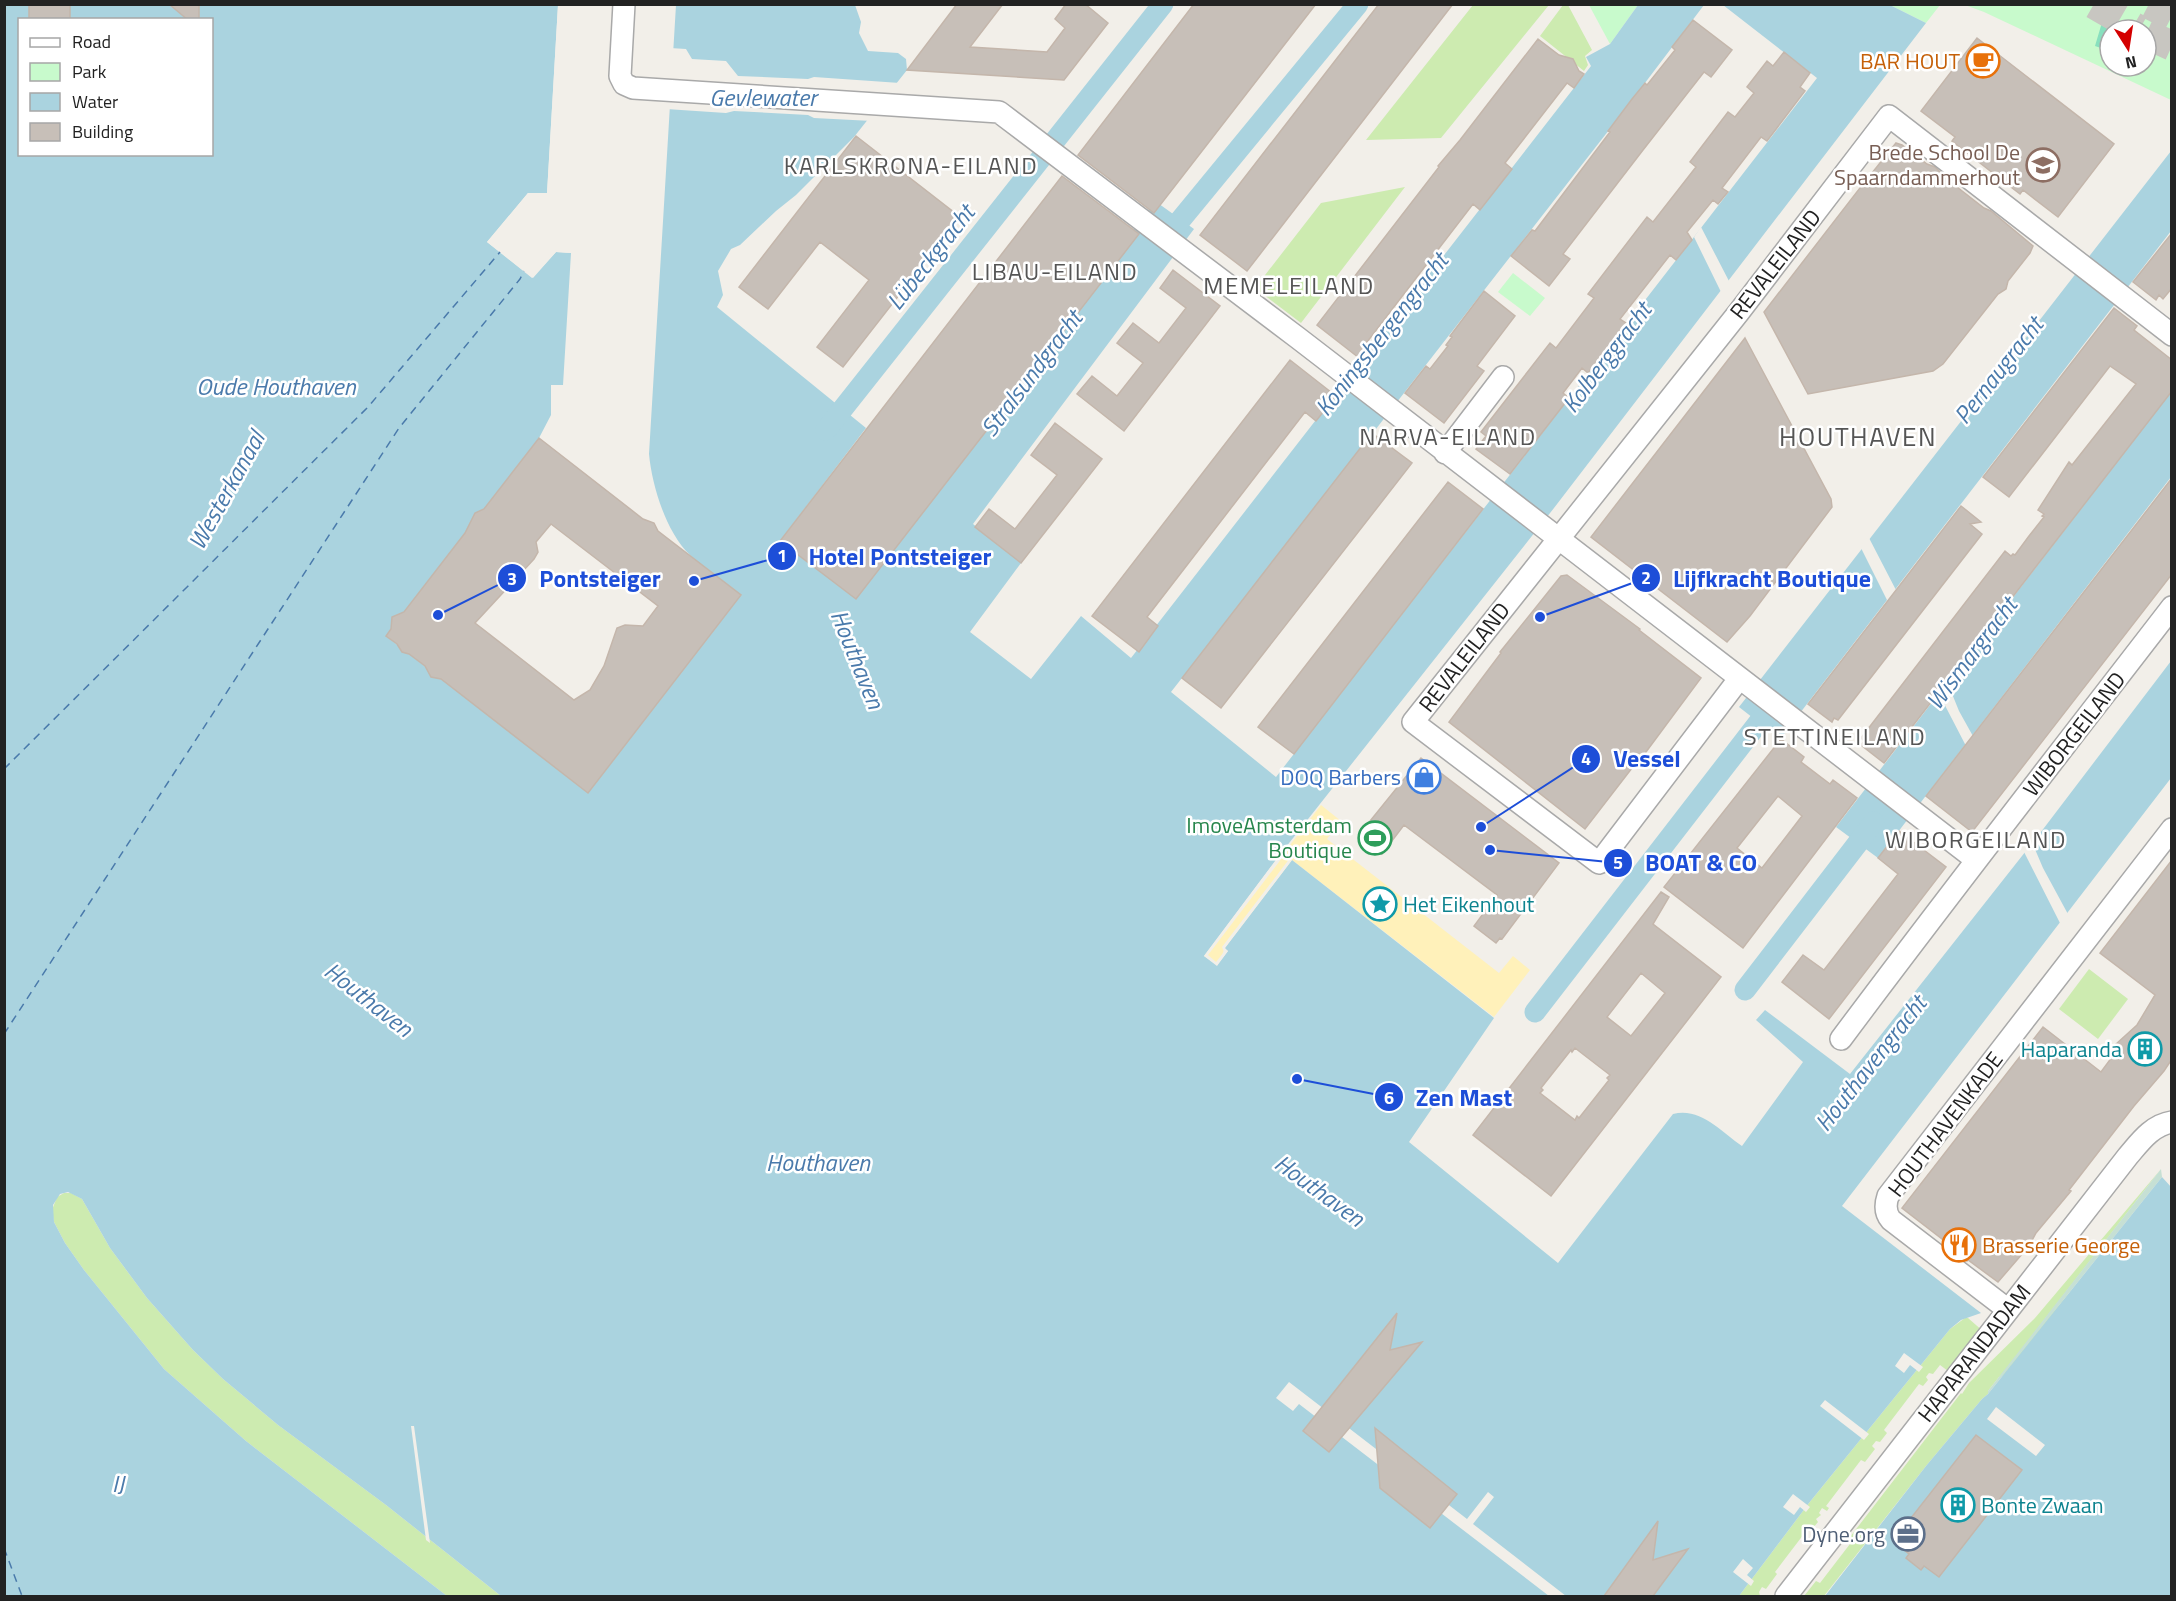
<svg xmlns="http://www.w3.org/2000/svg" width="2176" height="1601" font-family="'Titillium Web',sans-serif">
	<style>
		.grass { fill: #cdebb0 }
		.wetland { fill: #c6e0d4 }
		.sand { fill: #fff1ba }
		.park { fill: #c8facc; fill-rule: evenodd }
		.pitch { fill: #88e0be }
		.water { fill: #aad3df; fill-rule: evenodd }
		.pier { fill: #f2efe9 }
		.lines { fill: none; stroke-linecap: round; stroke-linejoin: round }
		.canal { stroke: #aad3df; stroke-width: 21 }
		.ferry { stroke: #4a7aab; stroke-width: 1.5; stroke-dasharray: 8 6; stroke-linecap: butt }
		.building { fill: #c7bfb8; stroke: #c4b6ab; stroke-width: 1.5; fill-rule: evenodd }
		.highway-tunnel { stroke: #c8c6c1; stroke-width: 30; stroke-dasharray: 30 15; stroke-linecap: butt }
		.minor-casing { stroke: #a9a9a9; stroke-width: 24 }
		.minor { stroke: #fff; stroke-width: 21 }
		.labels { text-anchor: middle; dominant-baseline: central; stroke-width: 5; stroke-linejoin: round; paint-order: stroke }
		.food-label { font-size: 22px; fill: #c56008; stroke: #fff; text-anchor: end }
		.education-label { font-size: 22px; fill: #785e54; stroke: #fff; text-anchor: end }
		.street-label { font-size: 22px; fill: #222; stroke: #fff }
		.shop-label { font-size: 22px; fill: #366cbe; stroke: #fff; text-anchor: end }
		.leisure-label { font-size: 22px; fill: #27864d; stroke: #fff; text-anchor: end }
		.culture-label { font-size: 22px; fill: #0d838f; stroke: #fff; text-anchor: start }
		.service-label { font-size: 22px; fill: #4e5e75; stroke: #fff; text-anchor: end }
		.water-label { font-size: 24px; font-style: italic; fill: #4a7aab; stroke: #fff }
		.neighbourhood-label { font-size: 24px; letter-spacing: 1.5px; fill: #555; stroke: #fff }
		.quarter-label { font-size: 26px; letter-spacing: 1.5px; fill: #555; stroke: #fff }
		.leader { fill: none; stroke: #1d4ed8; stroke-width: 2 }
		.callout-dot { fill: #1d4ed8; stroke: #fff; stroke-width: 2 }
		.mark-label { font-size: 18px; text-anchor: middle; font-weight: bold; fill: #fff }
		.callout-label { font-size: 24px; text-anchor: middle; font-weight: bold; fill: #1d4ed8; stroke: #fff; stroke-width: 5; stroke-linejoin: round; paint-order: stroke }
	</style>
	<rect width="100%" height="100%" fill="#f2efe9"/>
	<path class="grass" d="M1473,5H1549L1441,138L1366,140Z
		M1563,5H1568L1592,50L1585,56L1588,65L1584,71L1540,36Z
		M1405,187L1301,323L1255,288L1321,203Z
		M2089,969L2128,999L2098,1039L2059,1009Z
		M2161,1169L2027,1342L2068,1295L2050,1365L1999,1377L1988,1391V1394L1982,1399L1926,1466L1824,1596H1804L1816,1581L1820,1583L1853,1540L1850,1537L1961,1393L1962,1394L1969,1383L2035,1318Z
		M64,1193H71L82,1199L110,1248L147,1298L193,1350L223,1379L278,1425L386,1505L501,1596H447L246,1441L164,1369L84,1270L65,1243L54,1222L52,1210L57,1197Z
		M1965,1318H1968L1984,1332L1948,1371L1940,1365L1933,1374L1929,1373L1926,1377L1928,1380L1923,1386L1919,1384L1884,1430L1887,1433L1880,1442L1876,1441L1872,1446L1875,1449L1865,1462L1861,1460L1826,1506L1829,1508L1827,1511L1822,1508L1819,1513L1821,1515L1816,1519L1818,1522L1813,1528L1810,1526L1775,1572L1777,1574L1766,1589L1762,1587L1759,1592L1760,1596H1739L1809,1503L1950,1329Z"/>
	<path class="wetland" d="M2161,1169L2162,1177L1988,1394V1391Z"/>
	<path class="sand" d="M1321,805L1341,821L1327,839L1499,973L1513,956L1530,970L1494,1017L1292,860L1225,948L1217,966L1204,956Z"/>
	<path class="park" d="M1589,5H1638L1610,44Z
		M1890,5H1940L1926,23Z
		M1965,5H2171V100L1984,12ZM2110,30H2146V66H2110Z
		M1513,273L1545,298L1530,316L1498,292Z"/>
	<path class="pitch" d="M2103,19L2137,30H2110V51L2095,46Z"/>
	<path class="water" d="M5,5H558L547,194L528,193L487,242L532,278L556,252L571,253L563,385H551V415L539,438L386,636L588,793L741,595C724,582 705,570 690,555C666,532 652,486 649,454L676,5H855L861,22L859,33L868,51L898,53L906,59L907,70L854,137L796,195L776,211L740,245L731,249L718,271L723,295L717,307L866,428L780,541L856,598L1155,201L1194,229L973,524L1021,563L970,632L1031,679L1081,616L1131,658L1584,75L1591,66L1586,57L1610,44L1638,5H1704L1623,112L1171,692L1276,777L1817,78L1723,5H1890L1926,23L1554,508L1282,852L1204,956L1217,965L1228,951L1224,949L1292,860L1494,1018L1409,1142L1558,1263L1673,1114C1701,1107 1721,1132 1742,1146L1803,1062L1756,1020L1765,1010L1850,1074L2044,828L2171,661V778L1842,1206L1981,1313L1961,1320L1950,1329L1809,1503L1739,1596H501L386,1505L278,1425L223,1379L193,1350L147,1298L110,1248L82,1199L68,1192L60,1194L53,1205L54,1222L65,1243L84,1270L164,1369L246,1441L447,1596H5ZM20,20H212V154H20Z
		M2171,151V231L1780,739L1739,707Z
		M2171,392V477L1878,858L1836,827Z
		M2162,1177L2172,1188L2171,1596H1825L1926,1466L1982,1399L1988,1394Z"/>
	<path class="pier" d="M561,4L549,195L547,197L529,196L492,242L532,274L554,249L571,250V253L556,252L533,278L487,242L528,193H547L558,5Z
		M670,48L686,49L692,59L726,61L738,76L808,79L814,77L900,83L899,85L872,121L814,118L808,115L734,111L726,113L666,109Z
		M1701,227L1730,283L1721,292L1694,237Z
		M1868,536L1897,592L1888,602L1860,546Z
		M1946,679L1959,711L1974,738L1966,746L1937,690Z
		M2031,840L2043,868L2069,916L2061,925L2023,850Z
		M1282,852L1285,854L1208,955L1216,962L1224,952L1222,947L1290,858L1292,860L1225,948L1228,951L1217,966L1204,956Z
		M1904,1353L1923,1367L1919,1372L1910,1365L1904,1373L1895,1366Z
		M1289,1382L1467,1519L1488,1492L1494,1497L1473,1524L1566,1596H1549L1299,1404L1293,1411L1276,1398Z
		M1825,1400L1869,1434L1864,1440L1820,1406Z
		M1996,1407L2045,1445L2036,1456L1987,1419Z
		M411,1426H414L430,1543L426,1540Z
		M1793,1494L1810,1507L1806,1512L1800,1507L1794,1515L1783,1507Z
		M1743,1559L1753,1568L1747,1575L1754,1581L1751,1586L1733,1572Z"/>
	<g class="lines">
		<path class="canal" d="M1164,240L1358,4
			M826,430L1163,4
			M1745,990L1874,822
			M1535,1012L1776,700"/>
		<path class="ferry" d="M4,769L368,407L500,252
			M4,1034L399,428L520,279L524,271
			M4,1548L22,1596"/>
	</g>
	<path class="building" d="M29,4H70V20H29Z
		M169,4H199V20H188Z
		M957,4H1003L970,47L1047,52L1065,28L1055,19L1066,4H1085L1108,23L1064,80L907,70Z
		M1194,4H1316L1154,213L1078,155Z
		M1379,4H1453L1247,271L1200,235Z
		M1693,20L1732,50L1711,77L1704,72L1643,150L1563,254L1570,259L1549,286L1511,256L1532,230L1535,231L1610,132L1608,131L1632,99L1645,83L1647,85L1675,50L1672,47Z
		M1977,38L2114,144L2058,217L2023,190L2020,194L2003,181L1952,141L1955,137L1921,111Z
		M1538,39L1559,55L1573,59L1579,71L1584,74L1574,88L1567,83L1505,163L1512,169L1480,210L1473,204L1367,342L1374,347L1363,361L1317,325L1439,167L1438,166L1460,140Z
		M1784,52L1810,73L1800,87L1805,91L1767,141L1761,137L1722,188L1728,192L1718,204L1713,200L1687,232L1692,240L1676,260L1670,255L1620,319L1626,323L1588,373L1582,368L1563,393L1569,398L1510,474L1476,449L1486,436L1481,432L1550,343L1556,348L1594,298L1588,294L1647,217L1653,222L1696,167L1690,162L1728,112L1735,117L1754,93L1747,87L1767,61L1773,66Z
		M856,136L960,217L843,367L817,347L869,280L820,242L768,309L739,287Z
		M1896,143L1902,145L1927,164L1935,167L1948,180L1984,208L1991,211L2033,246L2030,253L2008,281L2006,289L1998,294L1943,364L1933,371L1808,394L1764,312L1860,188L1863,179L1872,173Z
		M1062,176L1139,234L856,599L780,541Z
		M2172,233V288L2163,299L2159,295L2156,300L2133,282Z
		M1173,270L1220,306L1124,431L1077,394L1092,376L1117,396L1143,363L1117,343L1133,323L1159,343L1186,308L1160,288Z
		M1484,291L1515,316L1477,366L1484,371L1444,423L1405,393L1426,366L1430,369L1448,346L1446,345L1452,337L1450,336Z
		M2114,308L2137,326L2134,330L2172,360V391L1884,763L1861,745L1864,741L1861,738L2005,551L2011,556L2013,554L2015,555L2029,536L2044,517L2042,516L2044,514L2038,510L2069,462L2072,465L2136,384L2110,366L2009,497L1983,477Z
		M1745,338L1831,499L1832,507L1750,616L1727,642L1591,537Z
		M1290,360L1336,396L1316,421L1305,412L1147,617L1158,626L1139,652L1092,616Z
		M1055,423L1102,459L1021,563L975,527L989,509L1015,529L1057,475L1031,455Z
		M1372,433L1412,463L1221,708L1182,678Z
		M539,438L643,519L654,523L658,531L741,595L588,793L441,679L431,677L425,666L409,654L402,652L397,644L386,636L391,629L392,617L404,612L465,533L475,513L484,509ZM551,524L658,606L643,626L625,625L617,628L604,666L590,690L574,700L475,623L534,559L538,552L536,542Z
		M2172,478V574L1972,832L1926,796Z
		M1448,482L1483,509L1294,754L1258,727Z
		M1961,506L1981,522L1970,524L1982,534L1838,720L1834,718L1832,722L1808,704Z
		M1567,575L1640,629L1639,630L1701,678L1640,760L1639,759L1585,829L1449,722L1501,653L1500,652L1561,576Z
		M1781,739L1804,757L1801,762L1830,784L1833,780L1857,798L1743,948L1664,887ZM1778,796L1802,816L1762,868L1737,848Z
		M1421,758L1559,863L1502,939L1500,938L1496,943L1474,926L1497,895L1404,825L1382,854L1360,837L1364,832L1362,831Z
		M1899,831L1946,867L1829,1019L1782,982L1803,955L1824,970L1898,874L1878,858Z
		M2172,860V1059L2164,1071L2134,1106L2069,1190L2071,1191L2036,1233L2029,1246L1998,1282L1968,1260L1967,1261L1950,1248L1951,1246L1902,1208L2043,1027L2101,1072L2115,1053L2116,1044L2137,1025L2155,995L2100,953Z
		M1661,892L1669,897L1653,924L1721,977L1551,1196L1473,1135ZM1641,973L1665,993L1631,1036L1607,1017ZM1575,1048L1610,1075L1607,1078L1609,1080L1579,1118L1577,1116L1575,1120L1540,1093L1543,1090L1541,1088L1571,1050L1572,1052Z
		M1397,1313L1390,1350L1422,1342L1329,1452L1303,1431Z
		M1375,1428L1457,1494L1430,1528L1380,1488Z
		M1976,1435L2022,1470L1939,1577L1924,1566L1921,1570L1906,1558L1909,1554L1893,1541Z
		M1658,1521L1653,1560L1688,1549L1653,1596H1604Z"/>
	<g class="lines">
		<path class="highway-tunnel" d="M2094,4L2139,30
			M2149,4L2172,16
			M2146,34L2172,46"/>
		<g class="minor-casing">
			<path id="minor" d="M624,4L620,76L624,84L633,88L999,112L1298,338L1975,859
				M1445,453L1503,377
				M1739,679L1599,863L1413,722L1739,312L1889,116L2172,335
				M1841,1039C1949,894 2061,751 2172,607
				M2007,1309L1891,1220C1885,1213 1885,1205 1888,1196L2172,829
				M1786,1596L2128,1156C2140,1142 2152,1125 2172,1122"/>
		</g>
		<use href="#minor" class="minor"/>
	</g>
	<defs>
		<g id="cafe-ring" transform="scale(1.725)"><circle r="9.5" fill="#fff" stroke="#e8710a" stroke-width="1.5"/><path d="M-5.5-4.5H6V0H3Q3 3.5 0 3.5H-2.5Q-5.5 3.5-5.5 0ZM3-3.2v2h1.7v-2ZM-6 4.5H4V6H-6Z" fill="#e8710a"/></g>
		<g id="school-ring" transform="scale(1.725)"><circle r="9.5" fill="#fff" stroke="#8d6e63" stroke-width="1.5"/><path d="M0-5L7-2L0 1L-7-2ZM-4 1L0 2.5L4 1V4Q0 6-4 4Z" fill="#8d6e63"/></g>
		<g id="shop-ring" transform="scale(1.725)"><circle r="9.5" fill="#fff" stroke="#3f7fe0" stroke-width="1.5"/><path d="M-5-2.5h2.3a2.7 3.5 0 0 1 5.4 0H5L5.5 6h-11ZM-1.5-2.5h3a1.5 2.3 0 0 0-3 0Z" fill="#3f7fe0"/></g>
		<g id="stadium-ring" transform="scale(1.725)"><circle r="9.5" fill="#fff" stroke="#2e9e5b" stroke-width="1.5"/><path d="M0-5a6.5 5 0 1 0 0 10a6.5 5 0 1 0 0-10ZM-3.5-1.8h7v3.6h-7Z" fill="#2e9e5b"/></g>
		<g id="sight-ring" transform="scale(1.725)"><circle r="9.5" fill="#fff" stroke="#0f9aa8" stroke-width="1.5"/><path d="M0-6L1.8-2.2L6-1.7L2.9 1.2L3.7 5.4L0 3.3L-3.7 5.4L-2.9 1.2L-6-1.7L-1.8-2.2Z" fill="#0f9aa8"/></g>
		<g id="building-ring" transform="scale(1.725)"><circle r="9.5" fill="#fff" stroke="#0f9aa8" stroke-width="1.5"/><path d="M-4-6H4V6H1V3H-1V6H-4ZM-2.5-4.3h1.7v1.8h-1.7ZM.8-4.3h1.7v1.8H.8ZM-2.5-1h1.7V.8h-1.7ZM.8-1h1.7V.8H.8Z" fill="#0f9aa8"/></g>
		<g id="restaurant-ring" transform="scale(1.725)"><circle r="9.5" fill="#fff" stroke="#e8710a" stroke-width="1.5"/><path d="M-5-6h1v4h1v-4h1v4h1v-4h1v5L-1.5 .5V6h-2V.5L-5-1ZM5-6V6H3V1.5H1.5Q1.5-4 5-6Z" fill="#e8710a"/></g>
		<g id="office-ring" transform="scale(1.725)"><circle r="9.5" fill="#fff" stroke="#5c6f8a" stroke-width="1.5"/><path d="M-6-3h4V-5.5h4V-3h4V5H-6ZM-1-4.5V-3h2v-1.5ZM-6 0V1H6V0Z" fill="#5c6f8a"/></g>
	</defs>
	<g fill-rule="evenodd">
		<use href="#cafe-ring" x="1983" y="61"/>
		<use href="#school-ring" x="2043" y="165"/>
		<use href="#shop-ring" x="1424" y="777"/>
		<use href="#stadium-ring" x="1375" y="838"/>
		<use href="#sight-ring" x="1380" y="904"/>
		<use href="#building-ring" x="2145" y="1049"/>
		<use href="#restaurant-ring" x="1959" y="1245"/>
		<use href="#building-ring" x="1958" y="1505"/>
		<use href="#office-ring" x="1908" y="1534"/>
	</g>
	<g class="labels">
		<g class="food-label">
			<text x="1960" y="61">BAR HOUT</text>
			<text x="1982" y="1245" text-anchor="start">Brasserie George</text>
		</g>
		<g class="education-label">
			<text x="2020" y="152">Brede School De<tspan x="2020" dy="25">Spaarndammerhout</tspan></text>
		</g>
		<g class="street-label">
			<text transform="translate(1775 264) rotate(-52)">REVALEILAND</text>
			<text transform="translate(1464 657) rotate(-52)">REVALEILAND</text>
			<text transform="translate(2074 734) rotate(-52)">WIBORGEILAND</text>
			<text transform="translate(1945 1124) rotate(-53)">HOUTHAVENKADE</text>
			<text transform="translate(1974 1353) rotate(-52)">HAPARANDADAM</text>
		</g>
		<g class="shop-label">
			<text x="1401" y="777">DOQ Barbers</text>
		</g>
		<g class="leisure-label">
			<text x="1352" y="825">ImoveAmsterdam<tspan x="1352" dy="25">Boutique</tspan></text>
		</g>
		<g class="culture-label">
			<text x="1403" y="904">Het Eikenhout</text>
			<text x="2122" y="1049" text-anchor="end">Haparanda</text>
			<text x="1981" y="1505">Bonte Zwaan</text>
		</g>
		<g class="service-label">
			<text x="1885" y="1534">Dyne.org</text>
		</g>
		<g class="water-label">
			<text x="763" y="97">Gevlewater</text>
			<text transform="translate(930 257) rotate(-52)">Lübeckgracht</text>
			<text transform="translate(1381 334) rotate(-52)">Koningsbergengracht</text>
			<text transform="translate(1606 357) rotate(-53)">Kolberggracht</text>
			<text transform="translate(1998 370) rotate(-52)">Pernaugracht</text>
			<text transform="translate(1031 373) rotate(-53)">Stralsundgracht</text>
			<text x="276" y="386">Oude Houthaven</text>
			<text transform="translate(226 490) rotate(-61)">Westerkanaal</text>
			<text transform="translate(1971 653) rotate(-53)">Wismargracht</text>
			<text transform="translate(858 659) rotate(68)">Houthaven</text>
			<text transform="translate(369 999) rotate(38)">Houthaven</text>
			<text transform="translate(1870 1063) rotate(-52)">Houthavengracht</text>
			<text x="818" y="1162">Houthaven</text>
			<text transform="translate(1320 1190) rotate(36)">Houthaven</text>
			<text x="118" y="1483">IJ</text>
		</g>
		<g class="neighbourhood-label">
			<text x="911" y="165">KARLSKRONA-EILAND</text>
			<text x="1055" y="271">LIBAU-EILAND</text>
			<text x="1289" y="285">MEMELEILAND</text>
			<text x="1448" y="436">NARVA-EILAND</text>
			<text x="1835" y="736">STETTINEILAND</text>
			<text x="1976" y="839">WIBORGEILAND</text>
		</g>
		<g class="quarter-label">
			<text x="1858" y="436">HOUTHAVEN</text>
		</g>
	</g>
	<path class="leader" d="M694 581L782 556M1540 617L1646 578M438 615L512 578M1481 827L1586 759M1490 850L1618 863M1297 1079L1389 1097"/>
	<g class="callout-dot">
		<circle cx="694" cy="581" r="6"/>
		<circle cx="1540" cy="617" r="6"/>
		<circle cx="438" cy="615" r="6"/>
		<circle cx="1481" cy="827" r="6"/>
		<circle cx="1490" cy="850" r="6"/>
		<circle cx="1297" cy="1079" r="6"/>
		<circle cx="782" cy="556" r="15"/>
		<circle cx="1646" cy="578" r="15"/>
		<circle cx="512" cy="578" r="15"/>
		<circle cx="1586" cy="759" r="15"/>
		<circle cx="1618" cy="863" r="15"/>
		<circle cx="1389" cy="1097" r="15"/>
	</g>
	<g class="mark-label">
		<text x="782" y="562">1</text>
		<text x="1646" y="584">2</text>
		<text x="512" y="585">3</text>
		<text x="1586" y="765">4</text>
		<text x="1618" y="869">5</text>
		<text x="1389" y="1104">6</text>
	</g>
	<g class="callout-label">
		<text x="900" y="565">Hotel Pontsteiger</text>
		<text x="1772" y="587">Lijfkracht Boutique</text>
		<text x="600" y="587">Pontsteiger</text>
		<text x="1647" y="767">Vessel</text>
		<text x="1701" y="871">BOAT &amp; CO</text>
		<text x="1464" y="1106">Zen Mast</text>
	</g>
	<rect width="2176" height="1601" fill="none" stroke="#222222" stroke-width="12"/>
	<rect x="18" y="18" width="195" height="138" fill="#ffffff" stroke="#a7a7a7" stroke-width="1.5"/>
	<rect x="30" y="38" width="30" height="9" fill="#ffffff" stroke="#a7a7a7" stroke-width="1.5"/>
	<text x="72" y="48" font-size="18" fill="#222222">Road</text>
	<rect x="30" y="63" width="30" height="18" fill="#c8facc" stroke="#a7a7a7" stroke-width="1.5"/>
	<text x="72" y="78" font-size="18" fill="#222222">Park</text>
	<rect x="30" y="93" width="30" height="18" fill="#aad3df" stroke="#a7a7a7" stroke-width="1.5"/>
	<text x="72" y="108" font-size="18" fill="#222222">Water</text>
	<rect x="30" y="123" width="30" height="18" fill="#c7bfb8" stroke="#a7a7a7" stroke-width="1.5"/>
	<text x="72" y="138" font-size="18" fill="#222222">Building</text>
	<g transform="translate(2128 48) rotate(168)"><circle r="28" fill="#ffffff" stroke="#a7a7a7" stroke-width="1.5"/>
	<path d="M0-4.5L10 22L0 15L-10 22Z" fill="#d40000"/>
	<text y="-9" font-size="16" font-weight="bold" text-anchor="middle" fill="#222222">N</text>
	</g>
</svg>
